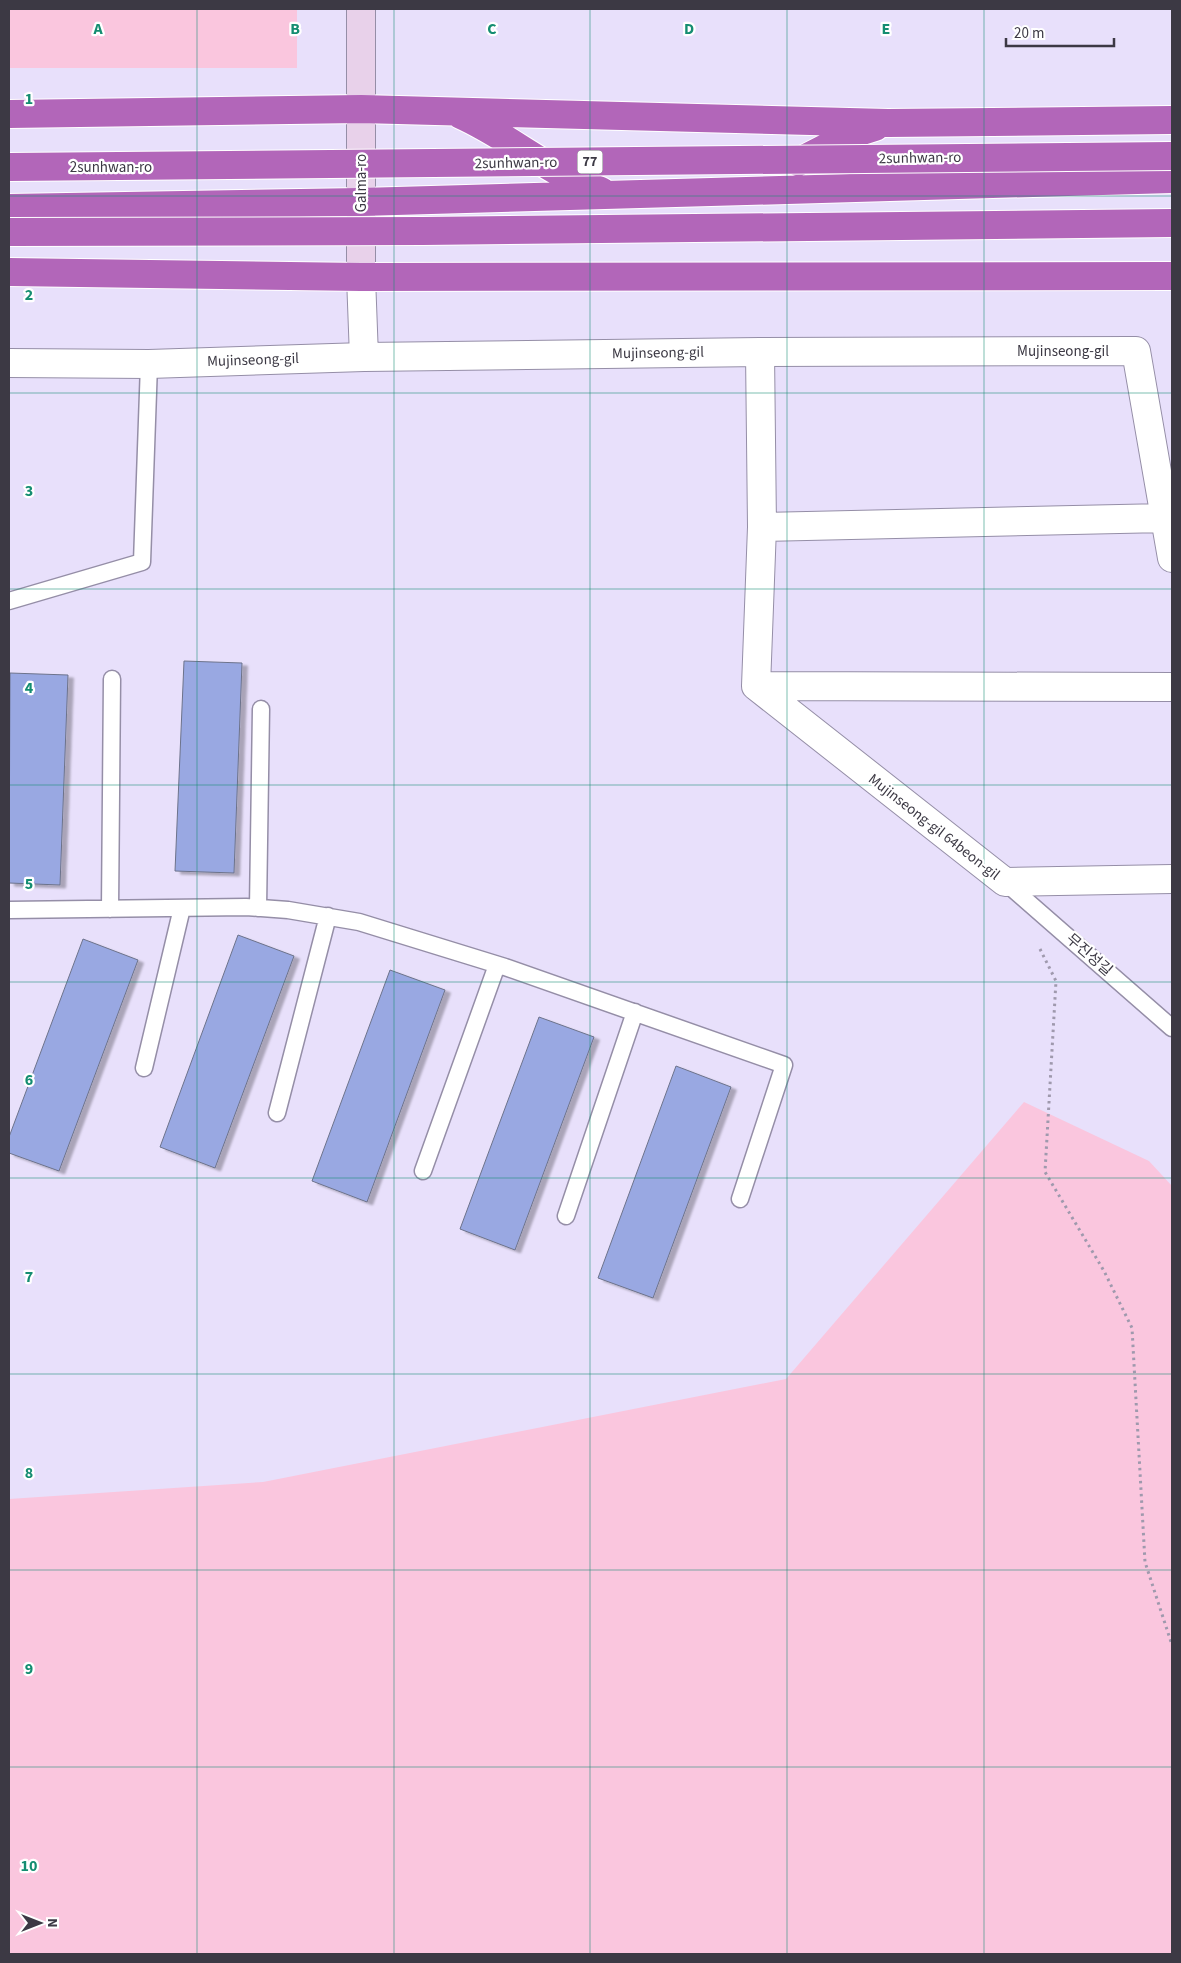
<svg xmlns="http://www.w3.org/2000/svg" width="1181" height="1963" font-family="'Source Sans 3','Noto Sans KR',sans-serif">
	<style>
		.green { fill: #fac6de }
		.building { fill: #99a8e2; stroke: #6d738b; filter: url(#shadow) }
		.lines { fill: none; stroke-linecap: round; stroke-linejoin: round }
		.lane-casing { stroke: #958ea7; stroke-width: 19 }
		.street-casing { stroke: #958ea7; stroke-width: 30 }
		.secondary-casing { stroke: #958ea7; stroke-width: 30 }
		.highway-casing { stroke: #fff; stroke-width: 30 }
		.path { stroke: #9f99ad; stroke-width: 3; stroke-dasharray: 2.5 4; stroke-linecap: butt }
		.lane { stroke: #fff; stroke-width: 16 }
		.street { stroke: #fff; stroke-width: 28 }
		.secondary { stroke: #e8d1ea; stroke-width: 28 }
		.highway { stroke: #b266b9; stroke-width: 28 }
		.highway-bridge-casing { stroke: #fff; stroke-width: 30; stroke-linecap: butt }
		.highway-bridge { stroke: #b266b9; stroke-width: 28 }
		.grid { fill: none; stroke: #148d71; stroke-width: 1; stroke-opacity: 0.55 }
		.labels { text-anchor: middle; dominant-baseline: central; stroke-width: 4.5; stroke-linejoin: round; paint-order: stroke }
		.shield { fill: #fff; stroke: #76747c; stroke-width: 1 }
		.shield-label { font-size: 14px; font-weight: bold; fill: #3c3944 }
		.street-label { font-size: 15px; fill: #3c3944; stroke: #fff }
		.grid-label { font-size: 16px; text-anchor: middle; font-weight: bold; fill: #148d71; stroke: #fff; stroke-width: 4.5; stroke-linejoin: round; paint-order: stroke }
	</style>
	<defs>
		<filter id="shadow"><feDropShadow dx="5.5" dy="3" stdDeviation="1" flood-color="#0004"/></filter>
	</defs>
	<rect width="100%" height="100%" fill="#e8e0fb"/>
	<path class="green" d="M9,9H297V68H9Z
		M1024,1102L1149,1161L1172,1186V1954H9V1499L263,1482L786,1379Z"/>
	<path class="building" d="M184,661L242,663L234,873L175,871Z
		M10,673L68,675L60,885L9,883Z
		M238,935L294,956L215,1168L160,1147Z
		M83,939L138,960L59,1171L9,1153V1137Z
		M390,970L445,990L367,1202L312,1181Z
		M539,1017L594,1037L515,1250L460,1229Z
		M676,1066L731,1087L653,1298L598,1278Z"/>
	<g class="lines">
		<g class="lane-casing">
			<path id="lane" d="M9,601L142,562L149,364
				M1005,882L1172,1028
				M258,908L261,709
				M110,909L112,679
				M9,910L246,907L288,910L359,922L505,967L784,1065L740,1199
				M144,1068L182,908
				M277,1113L328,916
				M423,1171L497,965
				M566,1216L635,1012"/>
		</g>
		<g class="street-casing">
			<path id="street" d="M361,277L364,357
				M760,352L762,527L756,686L1005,882L1172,879
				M9,363L149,364L364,357L760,352L1136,351L1172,558
				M762,527L1165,518
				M756,686L1172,687"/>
		</g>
		<g class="secondary-casing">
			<path id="secondary" d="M361,9V277"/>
		</g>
		<g class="highway-casing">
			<path id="highway" d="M9,114L361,109L888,123L1172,120
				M461,115C510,137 550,174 601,191
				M798,162L853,134L875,127
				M9,208L361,202L1172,179
				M9,272L361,277L1172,276"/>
		</g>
		<path class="path" d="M1040,949L1056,981L1045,1172L1104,1271L1132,1328L1145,1562L1172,1645"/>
		<use href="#lane" class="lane"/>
		<use href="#street" class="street"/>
		<use href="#secondary" class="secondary"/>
		<use href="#highway" class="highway"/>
		<g class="highway-bridge-casing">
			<path id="highway-bridge" d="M9,167L1172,156
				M9,232L423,231L1172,223"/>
		</g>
		<use href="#highway-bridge" class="highway-bridge"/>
	</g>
	<path class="grid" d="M197,9V1954M394,9V1954M590,9V1954M787,9V1954M984,9V1954M9,196H1172M9,393H1172M9,589H1172M9,785H1172M9,982H1172M9,1178H1172M9,1374H1172M9,1570H1172M9,1767H1172"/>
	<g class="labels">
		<rect class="shield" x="577.5" y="150.5" width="25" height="23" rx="4"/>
		<g class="shield-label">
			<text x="590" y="162">77</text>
		</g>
		<g class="street-label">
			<text transform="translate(920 158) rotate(-1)">2sunhwan-ro</text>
			<text transform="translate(516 163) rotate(-1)">2sunhwan-ro</text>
			<text x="111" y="167">2sunhwan-ro</text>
			<text transform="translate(361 183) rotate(-90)">Galma-ro</text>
			<text x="1063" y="351">Mujinseong-gil</text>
			<text transform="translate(658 353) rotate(-1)">Mujinseong-gil</text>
			<text transform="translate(253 360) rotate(-2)">Mujinseong-gil</text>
			<text transform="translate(934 827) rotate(38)">Mujinseong-gil 64beon-gil</text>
			<text transform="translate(1089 955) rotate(41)">무진성길</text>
		</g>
	</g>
	<g class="grid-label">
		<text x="98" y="34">A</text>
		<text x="295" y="34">B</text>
		<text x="492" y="34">C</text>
		<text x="689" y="34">D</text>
		<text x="886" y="34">E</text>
		<text x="29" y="104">1</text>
		<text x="29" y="300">2</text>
		<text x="29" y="496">3</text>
		<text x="29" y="693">4</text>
		<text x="29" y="889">5</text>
		<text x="29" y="1085">6</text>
		<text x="29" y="1282">7</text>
		<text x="29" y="1478">8</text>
		<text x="29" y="1674">9</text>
		<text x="29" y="1871">10</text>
	</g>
	<rect width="1181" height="1963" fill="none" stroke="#3c3944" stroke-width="20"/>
	<g transform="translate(40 1923) rotate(90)" stroke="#ffffff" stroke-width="4" paint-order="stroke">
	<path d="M0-4L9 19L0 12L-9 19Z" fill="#3c3944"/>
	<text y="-8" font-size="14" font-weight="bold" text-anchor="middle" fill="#3c3944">N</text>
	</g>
	<path d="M1006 38v8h108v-8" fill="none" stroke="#3c3944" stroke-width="2.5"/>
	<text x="1014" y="38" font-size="15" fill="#3c3944" stroke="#ffffff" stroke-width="4" paint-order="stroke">20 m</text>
</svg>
